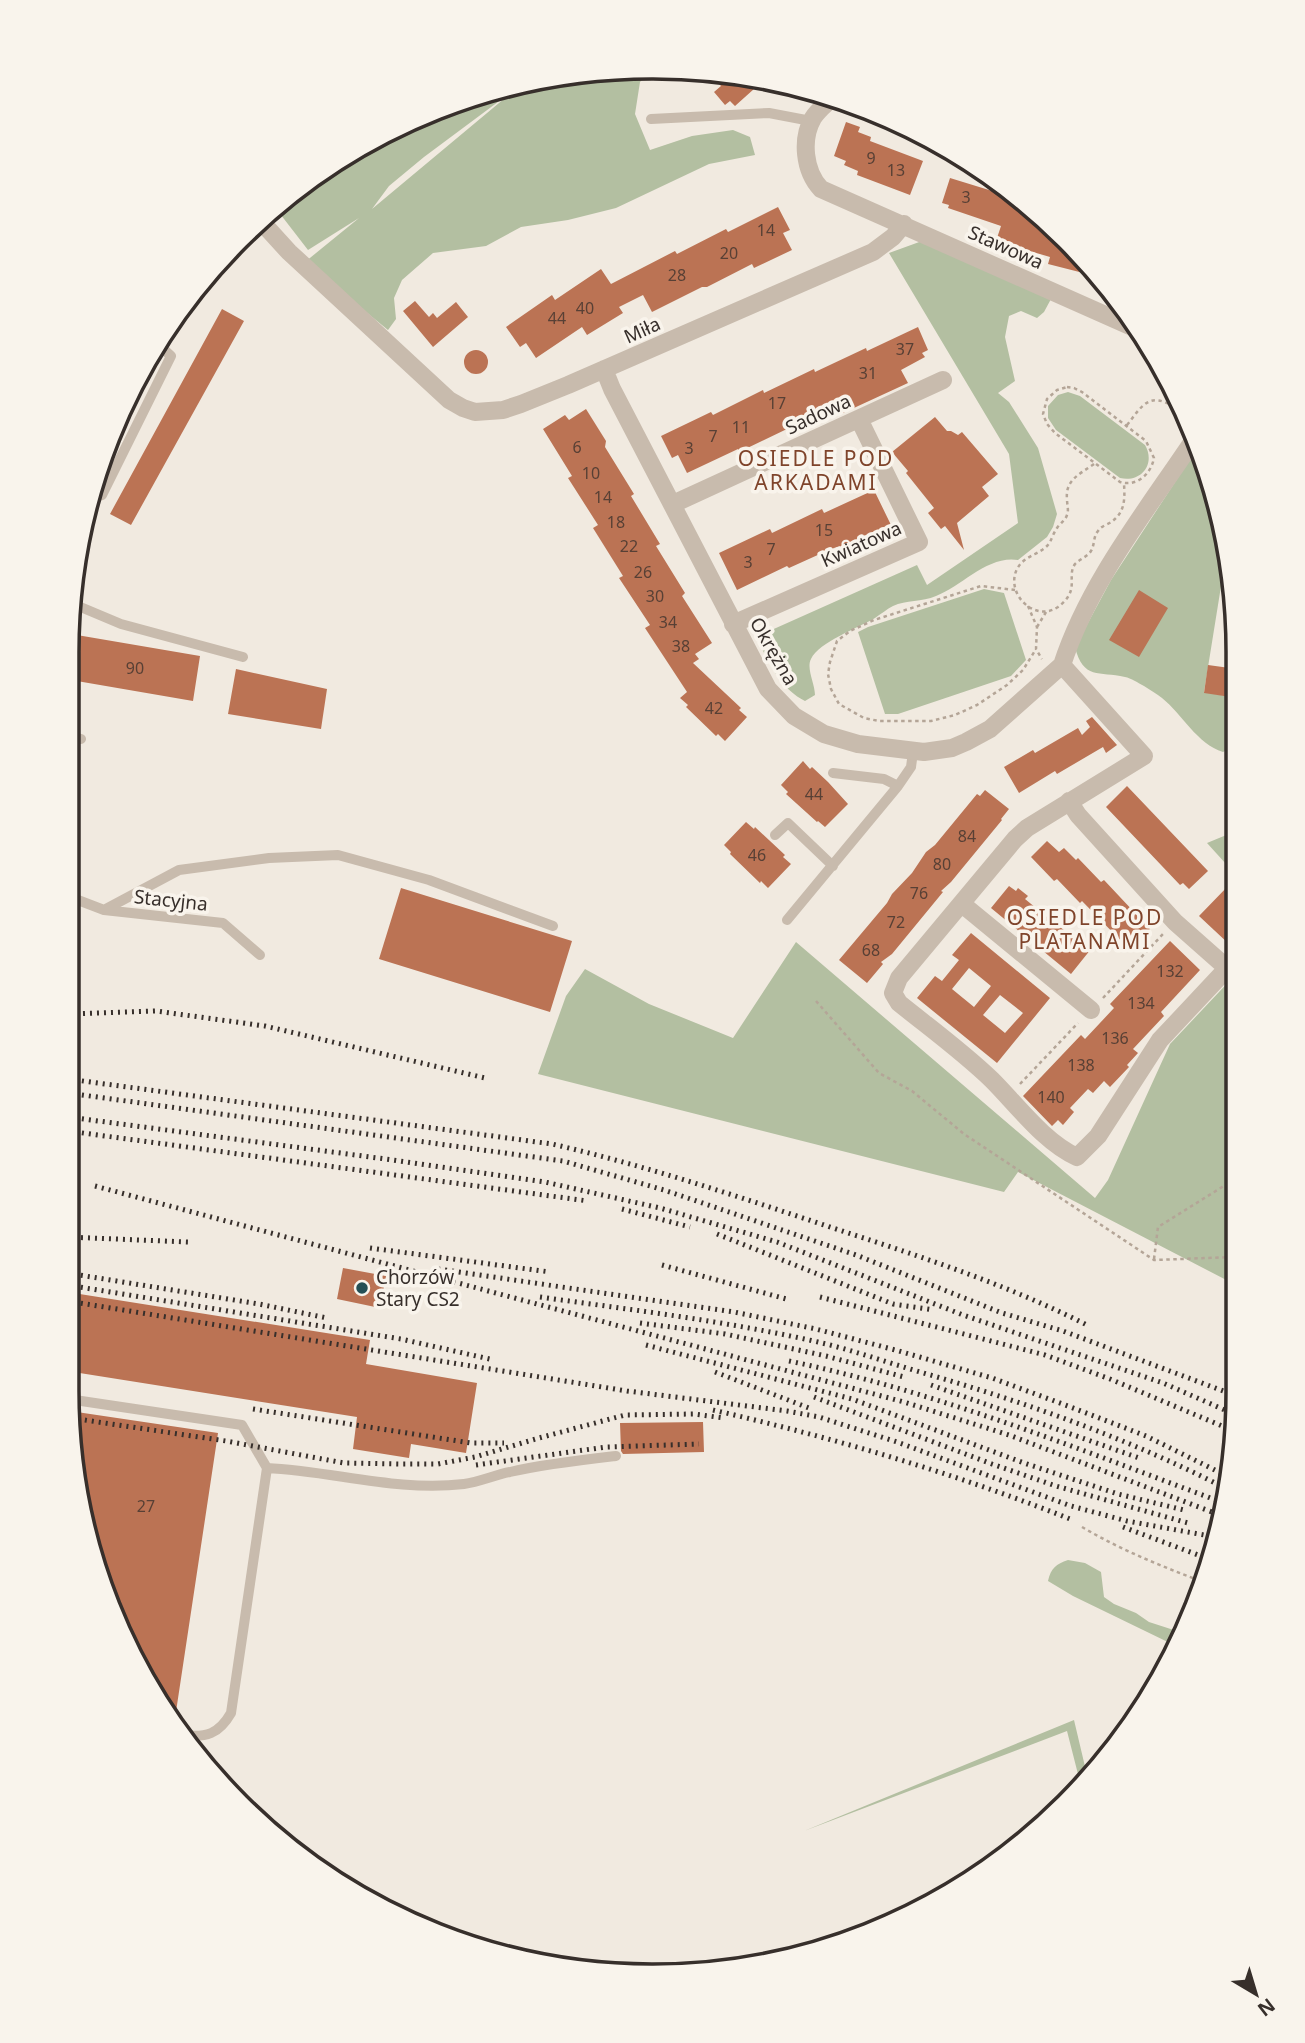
<svg xmlns="http://www.w3.org/2000/svg" width="1305" height="2043" font-family="'Noto Sans',sans-serif">
	<style>
		.green { fill: #b3bfa1 }
		.building { fill: #bb7354; fill-rule: evenodd }
		.lines { fill: none; stroke-linecap: round; stroke-linejoin: round }
		.path { stroke: #b4a597; stroke-width: 2.5; stroke-dasharray: 3.5 3.5; stroke-linecap: butt }
		.lane { stroke: #c8bbad; stroke-width: 10 }
		.street { stroke: #c8bbad; stroke-width: 18 }
		.rail { stroke: #372f2b; stroke-width: 5; stroke-dasharray: 2 5; stroke-linecap: butt }
		.poi-dot { fill: #244f55; stroke: #f9f4ec; stroke-width: 2.5 }
		.labels { text-anchor: middle; dominant-baseline: central; stroke-width: 7; stroke-linejoin: round; paint-order: stroke }
		.number-label { font-size: 16px; fill: #584035 }
		.street-label { font-size: 19px; fill: #372f2b; stroke: #f9f4ec }
		.poi-label { font-size: 19px; fill: #372f2b; stroke: #f9f4ec; text-anchor: start }
		.neighbourhood-label { font-size: 21px; letter-spacing: 2px; fill: #7f442b; stroke: #f9f4ec }
		.rim { fill: none; stroke: #372f2b; stroke-width: 3.5 }
	</style>
	<rect width="100%" height="100%" fill="#f1eae0"/>
	<path class="green" d="M652,69L640,82L635,114L650,150L692,136L733,130L750,137L755,155L709,164L616,208L568,220L521,227L486,246L433,253L402,280L394,298L396,319L388,330L305,262L359,218L308,250L274,206L360,145L465,97L522,84L424,157L389,186L372,209L505,98L525,83L576,71Z
		M922,241L1051,299L1044,312L1037,318L1021,311L1009,316L1005,337L1015,381L998,393L1009,402L1038,448L1057,514L1053,527L1047,537L1018,560C988,555 962,586 936,596C922,602 906,600 893,606C887,609 881,614 875,618C858,628 819,642 811,659C806,668 815,684 815,695L805,701C779,688 769,662 756,637L917,565L927,585L1018,523L1009,454L889,253Z
		M1068,392L1080,396L1145,445C1156,464 1141,483 1120,478L1056,430L1048,418V406L1058,395Z
		M1198,447L1218,500L1227,549L1204,692L1237,698V745L1223,752C1197,744 1182,714 1162,698C1157,694 1150,690 1144,686C1138,683 1131,678 1125,677C1099,671 1083,680 1075,647L1111,580Z
		M984,589L1004,593L1026,660L1011,676L898,714H885L858,632L868,627Z
		M1236,831V875L1207,843Z
		M796,942L1095,1198L1108,1180L1170,1044L1236,974L1234,1284L1018,1172L1004,1192L538,1074L566,996L585,969L649,1004L733,1038Z
		M1068,1560L1085,1563L1101,1572L1104,1597L1114,1604L1136,1613L1149,1622L1183,1633L1176,1646L1073,1596L1048,1581C1051,1568 1056,1564 1068,1560Z
		M1074,1720L1087,1775L1080,1782L1067,1731L804,1831Z"/>
	<path class="building" d="M707,70L733,75L764,80L735,106L730,101L725,105L714,92L721,86Z
		M846,122L860,127L858,132L871,137L870,141L923,161L910,195L857,175L858,171L844,165L846,161L834,156Z
		M950,178L1002,194L1001,198L1029,207L1099,277L1048,264L1050,257L996,241L1001,226L948,208L949,205L942,203Z
		M778,207L790,230L783,233L792,250L754,268L752,264L707,287H702L652,312L643,295L619,307L623,313L587,335L582,327L536,358L526,343L520,347L506,327L552,295L555,300L601,269L611,284L675,251L677,254L726,229L728,232Z
		M191,292L203,298L175,325L172,323Z
		M415,301L429,317L433,313L437,318L456,302L468,317L433,347L403,311Z
		M222,309L244,321L131,525L110,514Z
		M918,327L928,350L922,353L925,357L901,370L908,383L843,413L841,408L791,432L789,428L739,452L738,449L687,473L678,455L672,458L661,436L711,412L713,415L763,390L764,393L814,369L815,372L866,348L867,351Z
		M464 362a12 12 0 1 1 24 0a12 12 0 1 1-24 0Z
		M586,409L606,441L605,447L634,494L631,496L660,544L656,546L685,593L682,596L712,643L695,654L699,659L693,663L741,708L739,710L747,717L725,741L718,734L716,736L686,707L688,705L680,698L687,692L645,628L650,625L619,578L623,576L593,528L598,525L568,478L572,476L543,429L565,415L569,420Z
		M935,417L947,431H951L958,435L962,432L998,474L982,487L989,496L957,523L964,550L945,526L941,529L928,513L934,508L906,473L908,471L892,452Z
		M874,490L891,525L842,551L840,546L831,549L789,568L787,566L737,590L719,553L770,529L772,533L822,509L824,513Z
		M1139,590L1168,608L1139,657L1109,640Z
		M71,634L200,656L193,701L71,680Z
		M1208,665L1237,669V698L1204,693Z
		M236,669L327,689L321,729L228,714Z
		M1092,717L1117,745L1106,753L1103,747L1057,774L1055,771L1019,793L1004,767L1033,750L1035,753L1078,728L1082,735L1090,727L1086,721Z
		M803,761L810,769L812,767L828,782L848,804L825,827L818,821L817,822L786,794L788,792L781,785Z
		M1127,786L1208,871L1189,889L1183,883L1180,885L1106,807Z
		M985,790L1009,809L1001,819L1002,820L951,882L941,891L943,892L892,954L881,962L883,964L867,983L839,960L887,903L892,894L912,873L926,852L935,845L977,794L980,796Z
		M746,822L754,829L755,827L785,855L783,857L791,864L768,888L761,881L760,883L730,854L731,852L724,845Z
		M1047,841L1059,852L1064,848L1076,860L1078,858L1101,882L1104,880L1150,929L1129,949L1082,901L1080,903L1057,879L1054,881L1031,857Z
		M1229,885L1236,891V939L1230,945L1199,916Z
		M1009,886L1016,891L1018,888L1028,896L1025,899L1047,917L1050,915L1059,922L1058,925L1079,943L1082,941L1091,949L1071,974L991,908Z
		M401,888L572,941L550,1012L379,959Z
		M971,933L1050,998L997,1063L917,998L935,976L942,981L959,960L952,955ZM969,968L991,986L974,1007L952,989ZM1000,995L1023,1013L1005,1033L983,1015Z
		M1170,941L1200,970L1161,1012L1164,1016L1133,1049L1138,1053L1127,1065L1129,1067L1110,1087L1104,1081L1093,1093L1088,1089L1070,1108L1074,1112L1063,1125L1058,1120L1052,1126L1023,1096L1081,1035L1085,1039L1114,1008L1110,1004Z
		M343,1268L386,1276L380,1308L337,1299Z
		M67,1292L370,1340L366,1364L477,1383L466,1453L411,1444L409,1458L353,1449L357,1417L67,1371Z
		M70,1411L218,1433L174,1725L165,1716L97,1578Z
		M703,1422L704,1452L623,1454L621,1451L620,1423Z"/>
	<g class="lines">
		<path class="path" d="M1067,387L1074,388L1082,392L1146,441L1154,458C1151,474 1137,487 1120,482L1055,433L1047,424L1043,414L1047,399L1057,390Z
			M1180,398L1174,407L1187,417
			M1127,425C1142,406 1149,391 1174,407
			M1094,464C1080,474 1065,480 1067,499C1067,505 1069,510 1067,515C1065,521 1060,523 1057,528C1054,532 1052,538 1050,542C1042,555 1025,554 1017,569C1005,593 1034,623 1058,607C1081,590 1066,577 1075,564C1080,559 1087,557 1091,551C1095,544 1093,537 1098,531C1101,526 1107,525 1111,522C1125,513 1125,499 1124,484
			M1015,590L981,586L874,620L850,631L837,641L830,662L828,674L831,689L839,704L864,718L879,721H931L955,715L977,705L1007,685L1023,670L1036,649
			M1028,606L1037,627L1036,649L1042,659
			M1037,627L1046,612
			M1103,998L1163,934
			M816,1001L879,1073L912,1091L964,1134L1154,1260L1234,1257
			M1020,1084L1078,1023
			M1154,1259L1158,1227L1235,1179
			M1082,1527C1121,1550 1161,1566 1203,1582"/>
		<path class="lane" d="M651,119L769,113L811,121
			M260,219L276,205
			M93,497L102,495L171,356L159,345
			M71,603L121,624L243,657
			M70,736L81,739
			M833,773L884,779L898,786
			M775,835L788,823L833,866
			M70,897L104,910L223,923L260,955
			M104,910L179,870L269,858L338,855L429,880L553,926
			M787,920L898,786L911,767L913,752
			M68,1399L242,1425L267,1468C333,1471 397,1492 464,1484C479,1482 495,1475 510,1472C545,1464 581,1460 616,1456
			M183,1735C206,1738 219,1734 231,1713L267,1468"/>
		<path class="street" d="M833,97C826,104 818,110 813,118C801,139 804,171 821,189L1130,326
			M259,219L289,252L449,400L463,408L475,412L503,410L521,404L568,385L873,252L893,237L904,224
			M604,369L612,389L768,689L794,716L824,734L858,744L924,752L952,748L966,742L990,729L1062,665
			M1195,438C1147,510 1089,582 1062,665L1144,756L1027,828L1015,839L899,978L893,993L899,1003C930,1028 963,1052 992,1080C1017,1105 1044,1142 1077,1157L1098,1136L1160,1040L1236,959
			M673,504L943,380
			M733,624L919,542L859,419
			M1069,801L1078,815L1175,922L1227,968
			M962,904L1091,1010"/>
		<path class="rail" d="M69,1014L156,1011L265,1026L485,1078
			M68,1079L552,1144C647,1166 740,1197 833,1228C919,1256 1006,1284 1087,1325
			M68,1093L563,1161L664,1190L856,1255L1002,1313L1063,1331L1234,1395
			M68,1117L393,1160L545,1182L660,1208L777,1242L963,1315L1163,1383L1234,1414
			M68,1131L588,1201
			M95,1186L904,1402L1009,1435L1220,1515
			M622,1209L690,1227
			M717,1234L893,1304L934,1310
			M67,1237L188,1242
			M370,1248L550,1272
			M662,1265L790,1300
			M438,1269L734,1312L816,1329L899,1351L992,1378L1068,1406L1146,1436L1231,1478
			M67,1273L259,1304L327,1318
			M67,1285L401,1339L494,1360
			M540,1297C633,1310 726,1321 818,1342C852,1350 886,1362 920,1372C1025,1402 1130,1439 1227,1489
			M820,1297L1045,1355L1110,1379L1234,1431
			M67,1301L627,1391L787,1411L819,1417L897,1442L1071,1506L1127,1521L1215,1537
			M640,1323L725,1334L826,1356L904,1377
			M646,1345L852,1399L1024,1463L1118,1494L1184,1510
			M789,1361C938,1392 1081,1450 1224,1503
			M715,1372L809,1408
			M931,1385L1142,1459
			M814,1397L992,1464L1056,1486L1188,1523
			M253,1409L471,1443H504
			M713,1410C834,1438 954,1473 1070,1519
			M71,1418L226,1441L344,1463L403,1464H438L475,1457L539,1438L625,1415L694,1414L724,1418
			M476,1465L606,1447L699,1444
			M1123,1527L1209,1559"/>
	</g>
	<circle class="poi-dot" cx="362" cy="1288" r="7"/>
	<g class="labels">
		<g class="number-label">
			<text x="871" y="158">9</text>
			<text x="896" y="170">13</text>
			<text x="966" y="197">3</text>
			<text x="766" y="230">14</text>
			<text x="729" y="253">20</text>
			<text x="677" y="275">28</text>
			<text x="585" y="308">40</text>
			<text x="557" y="318">44</text>
			<text x="905" y="349">37</text>
			<text x="868" y="373">31</text>
			<text x="777" y="403">17</text>
			<text x="741" y="427">11</text>
			<text x="713" y="436">7</text>
			<text x="577" y="447">6</text>
			<text x="689" y="448">3</text>
			<text x="591" y="473">10</text>
			<text x="603" y="497">14</text>
			<text x="616" y="522">18</text>
			<text x="824" y="530">15</text>
			<text x="629" y="546">22</text>
			<text x="771" y="549">7</text>
			<text x="748" y="562">3</text>
			<text x="643" y="572">26</text>
			<text x="655" y="596">30</text>
			<text x="668" y="622">34</text>
			<text x="681" y="646">38</text>
			<text x="135" y="668">90</text>
			<text x="714" y="708">42</text>
			<text x="814" y="794">44</text>
			<text x="967" y="836">84</text>
			<text x="757" y="855">46</text>
			<text x="942" y="864">80</text>
			<text x="919" y="893">76</text>
			<text x="896" y="922">72</text>
			<text x="871" y="950">68</text>
			<text x="1170" y="971">132</text>
			<text x="1141" y="1003">134</text>
			<text x="1115" y="1038">136</text>
			<text x="1081" y="1065">138</text>
			<text x="1051" y="1097">140</text>
			<text x="146" y="1506">27</text>
		</g>
		<g class="street-label">
			<text transform="translate(1006 247) rotate(24)">Stawowa</text>
			<text transform="translate(642 330) rotate(-24)">Miła</text>
			<text transform="translate(818 414) rotate(-25)">Sadowa</text>
			<text transform="translate(861 544) rotate(-24)">Kwiatowa</text>
			<text transform="translate(774 651) rotate(60)">Okrężna</text>
			<text transform="translate(171 900) rotate(6)">Stacyjna</text>
		</g>
		<g class="poi-label">
			<text x="376" y="1277">Chorzów<tspan x="376" dy="22">Stary CS2</tspan></text>
		</g>
		<g class="neighbourhood-label">
			<text x="816" y="458">OSIEDLE POD<tspan x="816" dy="24">ARKADAMI</tspan></text>
			<text x="1085" y="917">OSIEDLE POD<tspan x="1085" dy="24">PLATANAMI</tspan></text>
		</g>
	</g>
	<path d="M0 0H1305V2043H0ZM652 79H653A573 573 0 0 1 1226 652V1391A573 573 0 0 1 653 1964H652A573 573 0 0 1 79 1391V652A573 573 0 0 1 652 79Z" fill="#f9f4ec" fill-rule="evenodd"/>
	<path class="rim" d="M652 79H653A573 573 0 0 1 1226 652V1391A573 573 0 0 1 653 1964H652A573 573 0 0 1 79 1391V652A573 573 0 0 1 652 79Z"/>
	<g transform="translate(1256 1994) rotate(142)" stroke="#f9f4ec" stroke-width="5" paint-order="stroke">
	<path d="M0-5L12 26L0 18L-12 26Z" fill="#372f2b"/>
	<text y="-10" font-size="19" font-weight="bold" text-anchor="middle" fill="#372f2b">N</text>
	</g>
</svg>
